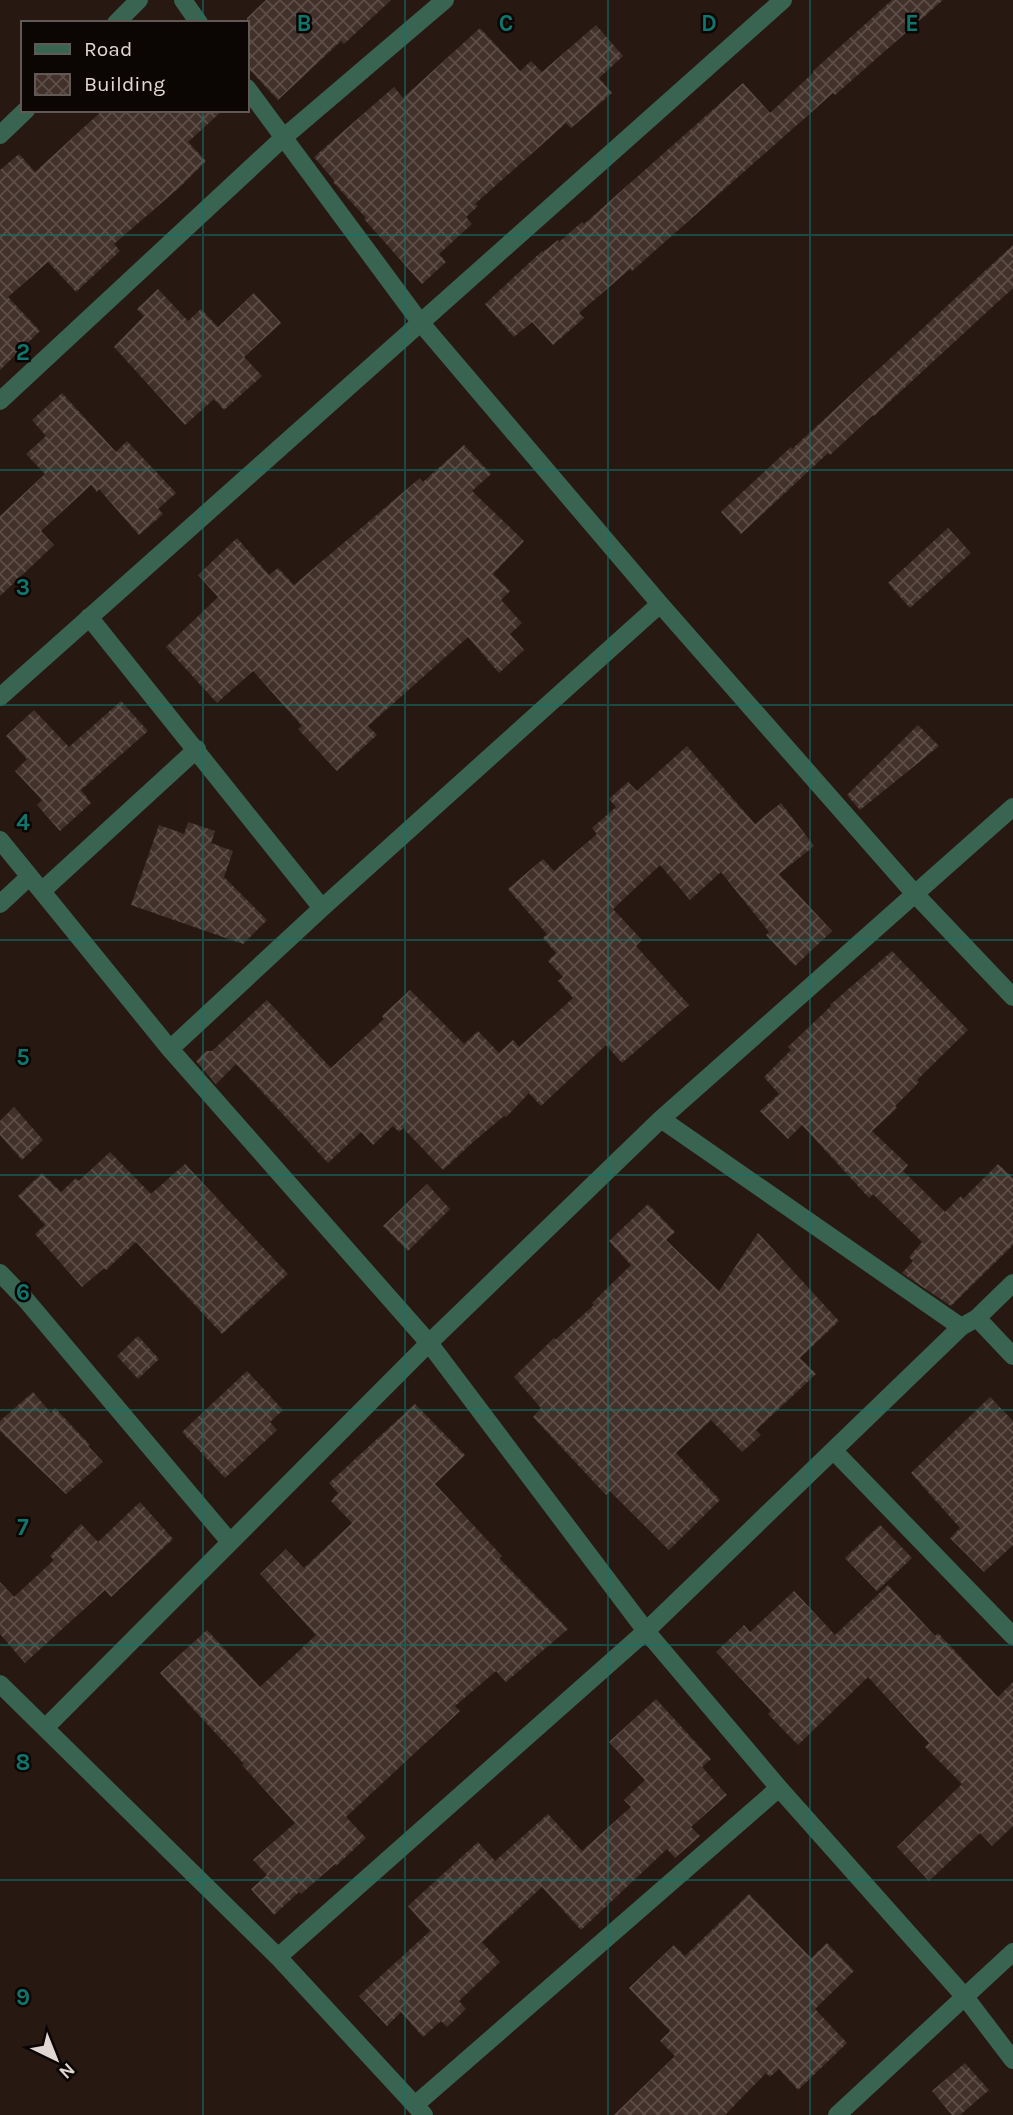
<svg xmlns="http://www.w3.org/2000/svg" width="1013" height="2115" font-family="Karla,sans-serif">
	<style>
		.building { fill: url(#building-cross-hatch) }
		.lines { fill: none; stroke-linecap: round; stroke-linejoin: round }
		.minor { stroke: #396452; stroke-width: 18 }
		.grid { fill: none; stroke: #0f766e; stroke-width: 2; stroke-opacity: 0.55 }
		.grid-label { font-size: 23px; text-anchor: middle; font-weight: bold; fill: #0f766e; stroke: #0b0504; stroke-width: 5; stroke-linejoin: round; paint-order: stroke }
	</style>
	<defs>
		<pattern id="building-cross-hatch" width="8" height="8" patternUnits="userSpaceOnUse" patternTransform="scale(1.75)"><rect width="8" height="8" fill="#41312a"/><path d="M0 0l8 8M0 8l8-8" fill="none" stroke="#5c4e48"/></pattern>
	</defs>
	<rect width="100%" height="100%" fill="#271812"/>
	<path class="building" d="M266,0H391L344,44L341,41L278,100L247,67V18Z
		M892,0H943L835,95L833,93L632,271L630,269L579,313L584,318L553,345L532,322L514,337L485,304L542,251L543,252L558,240L559,242L582,222L584,224L743,83L770,113L814,72L813,71Z
		M596,25L623,56L599,78L612,93L571,128L566,123L475,204L478,206L466,217L472,224L439,254L446,262L422,284L364,219L366,218L333,182L335,181L314,157L394,87L403,98L480,28L520,71L531,61L542,72Z
		M103,110H223L188,142L206,161L181,186L114,244L120,251L76,292L48,262L8,297L40,331L0,370V170L19,154L35,172Z
		M1013,245V288L874,416L873,415L830,455L828,453L741,534L721,512L791,447L792,449Z
		M158,289L188,321L201,309L218,327L254,293L281,323L244,357L262,376L224,410L214,399L185,425L114,347L144,316L137,309Z
		M62,393L116,452L127,441L176,493L158,509L163,514L139,535L99,489L97,492L91,485L41,531L54,545L0,596V516L45,474L26,454L46,436L32,420Z
		M464,445L491,474L472,491L524,541L493,574L510,591L501,600L522,623L510,634L524,650L499,673L468,637L368,726L377,735L337,771L298,729L302,726L253,671L217,703L166,647L218,597L198,575L237,538L269,575L278,568L294,585L420,478L423,482Z
		M948,528L971,553L910,608L888,583Z
		M121,701L148,731L81,790L91,803L60,831L37,805L42,800L15,771L27,759L6,736L34,710L69,747Z
		M918,725L939,746L860,810L847,795Z
		M687,746L755,824L781,803L814,846L779,874L832,931L795,966L766,935L769,932L721,872L690,900L660,865L613,909L642,940L636,946L689,1005L622,1063L606,1045L541,1106L529,1093L506,1117L504,1116L472,1143L443,1170L403,1128L399,1132L393,1126L373,1145L361,1132L328,1163L236,1064L216,1084L196,1061L206,1051H212L267,1000L331,1068L384,1019L382,1016L410,990L464,1044L478,1031L499,1053L513,1040L519,1047L573,998L558,981L563,977L548,961L556,953L543,938L547,934L508,889L543,859L554,871L597,834L592,828L616,807L609,799L628,782L637,791Z
		M188,822L215,831L211,843L233,851L224,877L267,920L243,944L131,905L159,825L184,834Z
		M892,951L968,1030L917,1080L919,1082L895,1106L897,1108L872,1131L908,1165L903,1171L945,1212L961,1196L963,1199L998,1164L1013,1178V1245L951,1306L902,1273L913,1261L909,1257L922,1242L873,1194L869,1198L802,1125L788,1139L760,1111L779,1094L764,1077L791,1050L788,1047L831,1006L830,1005Z
		M14,1107L43,1140L22,1160L0,1135V1121Z
		M110,1152L151,1194L185,1164L288,1274L222,1334L136,1242L106,1270L104,1268L82,1287L35,1234L45,1225L18,1196L42,1173L61,1192L76,1178L79,1181Z
		M427,1184L450,1209L408,1251L383,1226Z
		M648,1204L675,1232L666,1240L719,1291L758,1233L839,1321L800,1358L816,1374L756,1430L761,1435L742,1452L711,1420L676,1453L720,1500L669,1550L610,1491L606,1495L533,1417L541,1408L514,1377L554,1338L555,1340L594,1305L592,1303L631,1265L609,1241Z
		M138,1336L159,1359L138,1379L117,1356Z
		M247,1371L283,1410L270,1422L277,1430L225,1478L182,1432Z
		M33,1392L51,1413L55,1408L90,1445L88,1446L103,1462L66,1494L0,1431V1421Z
		M990,1397L1013,1421V1545L984,1572L950,1538L960,1528L911,1473Z
		M415,1404L465,1455L435,1484L502,1556L499,1558L568,1629L506,1682L496,1671L455,1706L460,1711L346,1817L366,1838L336,1866L335,1864L301,1894L299,1892L274,1915L251,1889L267,1875L253,1860L295,1823L242,1765L244,1764L160,1673L207,1630L260,1687L316,1635L260,1574L286,1549L304,1568L352,1523L331,1501L338,1493L329,1483Z
		M140,1502L173,1539L111,1597L105,1590L25,1663L0,1634V1582L14,1597L54,1560L50,1556L81,1524L98,1542Z
		M880,1525L912,1558L877,1591L845,1558Z
		M888,1585L935,1636L938,1633L998,1697L1013,1682V1826L992,1846L980,1833L929,1881L897,1847L962,1784L925,1747L929,1743L915,1728L868,1677L798,1745L768,1714L771,1711L716,1652L744,1625L750,1632L794,1591L835,1635Z
		M656,1699L711,1759L702,1767L727,1795L691,1827L700,1836L675,1858L667,1849L581,1930L542,1887L482,1942L500,1962L459,2001L466,2009L447,2027L441,2021L423,2037L401,2012L387,2026L359,1996L430,1931L408,1906L478,1842L495,1861L548,1814L582,1851L631,1807L624,1800L645,1780L609,1742Z
		M749,1894L811,1958L827,1943L854,1971L815,2009L847,2043L798,2090L779,2069L770,2077L766,2073L725,2115H614L675,2056L660,2041L670,2031L629,1988L674,1945L685,1956Z
		M965,2063L989,2090L960,2115H952L932,2091Z"/>
	<g class="lines">
		<path class="minor" d="M183,0L199,23
			M116,23L139,0
			M247,88L420,322L660,604L915,894L1013,997
			M0,135L26,110
			M0,401L283,138L445,0
			M89,617L322,908
			M0,697L783,0
			M0,840L170,1049L429,1343L646,1631L779,1788L965,1997L1013,2060
			M43,890L197,749
			M0,904L29,877
			M170,1049L322,908L660,604
			M661,1119L961,1327
			M0,1273L26,1300L230,1542
			M977,1318L1013,1356
			M834,1451L1013,1636
			M0,1684L278,1957L424,2115
			M45,1728L429,1343L661,1119L1013,807
			M278,1957L646,1631L961,1327L977,1318L1013,1283
			M415,2105L779,1788
			M837,2115L1013,1952"/>
	</g>
	<path class="grid" d="M203,0V23M405,0V2115M608,0V2115M810,0V2115M203,110V2115M0,235H1013M0,470H1013M0,705H1013M0,940H1013M0,1175H1013M0,1410H1013M0,1645H1013M0,1880H1013"/>
	<g class="grid-label">
		<text x="304" y="31">B</text>
		<text x="506" y="31">C</text>
		<text x="709" y="31">D</text>
		<text x="912" y="31">E</text>
		<text x="23" y="360">2</text>
		<text x="23" y="595">3</text>
		<text x="23" y="830">4</text>
		<text x="23" y="1065">5</text>
		<text x="23" y="1300">6</text>
		<text x="23" y="1535">7</text>
		<text x="23" y="1770">8</text>
		<text x="23" y="2005">9</text>
	</g>
	<rect x="21" y="21" width="228" height="91" fill="#0b0504" stroke="#615956" stroke-width="2"/>
	<rect x="35" y="44" width="35" height="10" fill="#396452" stroke="#615956" stroke-width="2"/>
	<text x="84" y="56" font-size="21" fill="#e1d6d2">Road</text>
	<rect x="35" y="74" width="35" height="21" fill="url(#building-cross-hatch)" stroke="#615956" stroke-width="2"/>
	<text x="84" y="91" font-size="21" fill="#e1d6d2">Building</text>
	<g transform="translate(56 2059) rotate(137)" stroke="#0b0504" stroke-width="5" paint-order="stroke">
	<path d="M0-5L12 26L0 18L-12 26Z" fill="#e1d6d2"/>
	<text y="-10" font-size="19" font-weight="bold" text-anchor="middle" fill="#e1d6d2">N</text>
	</g>
</svg>
